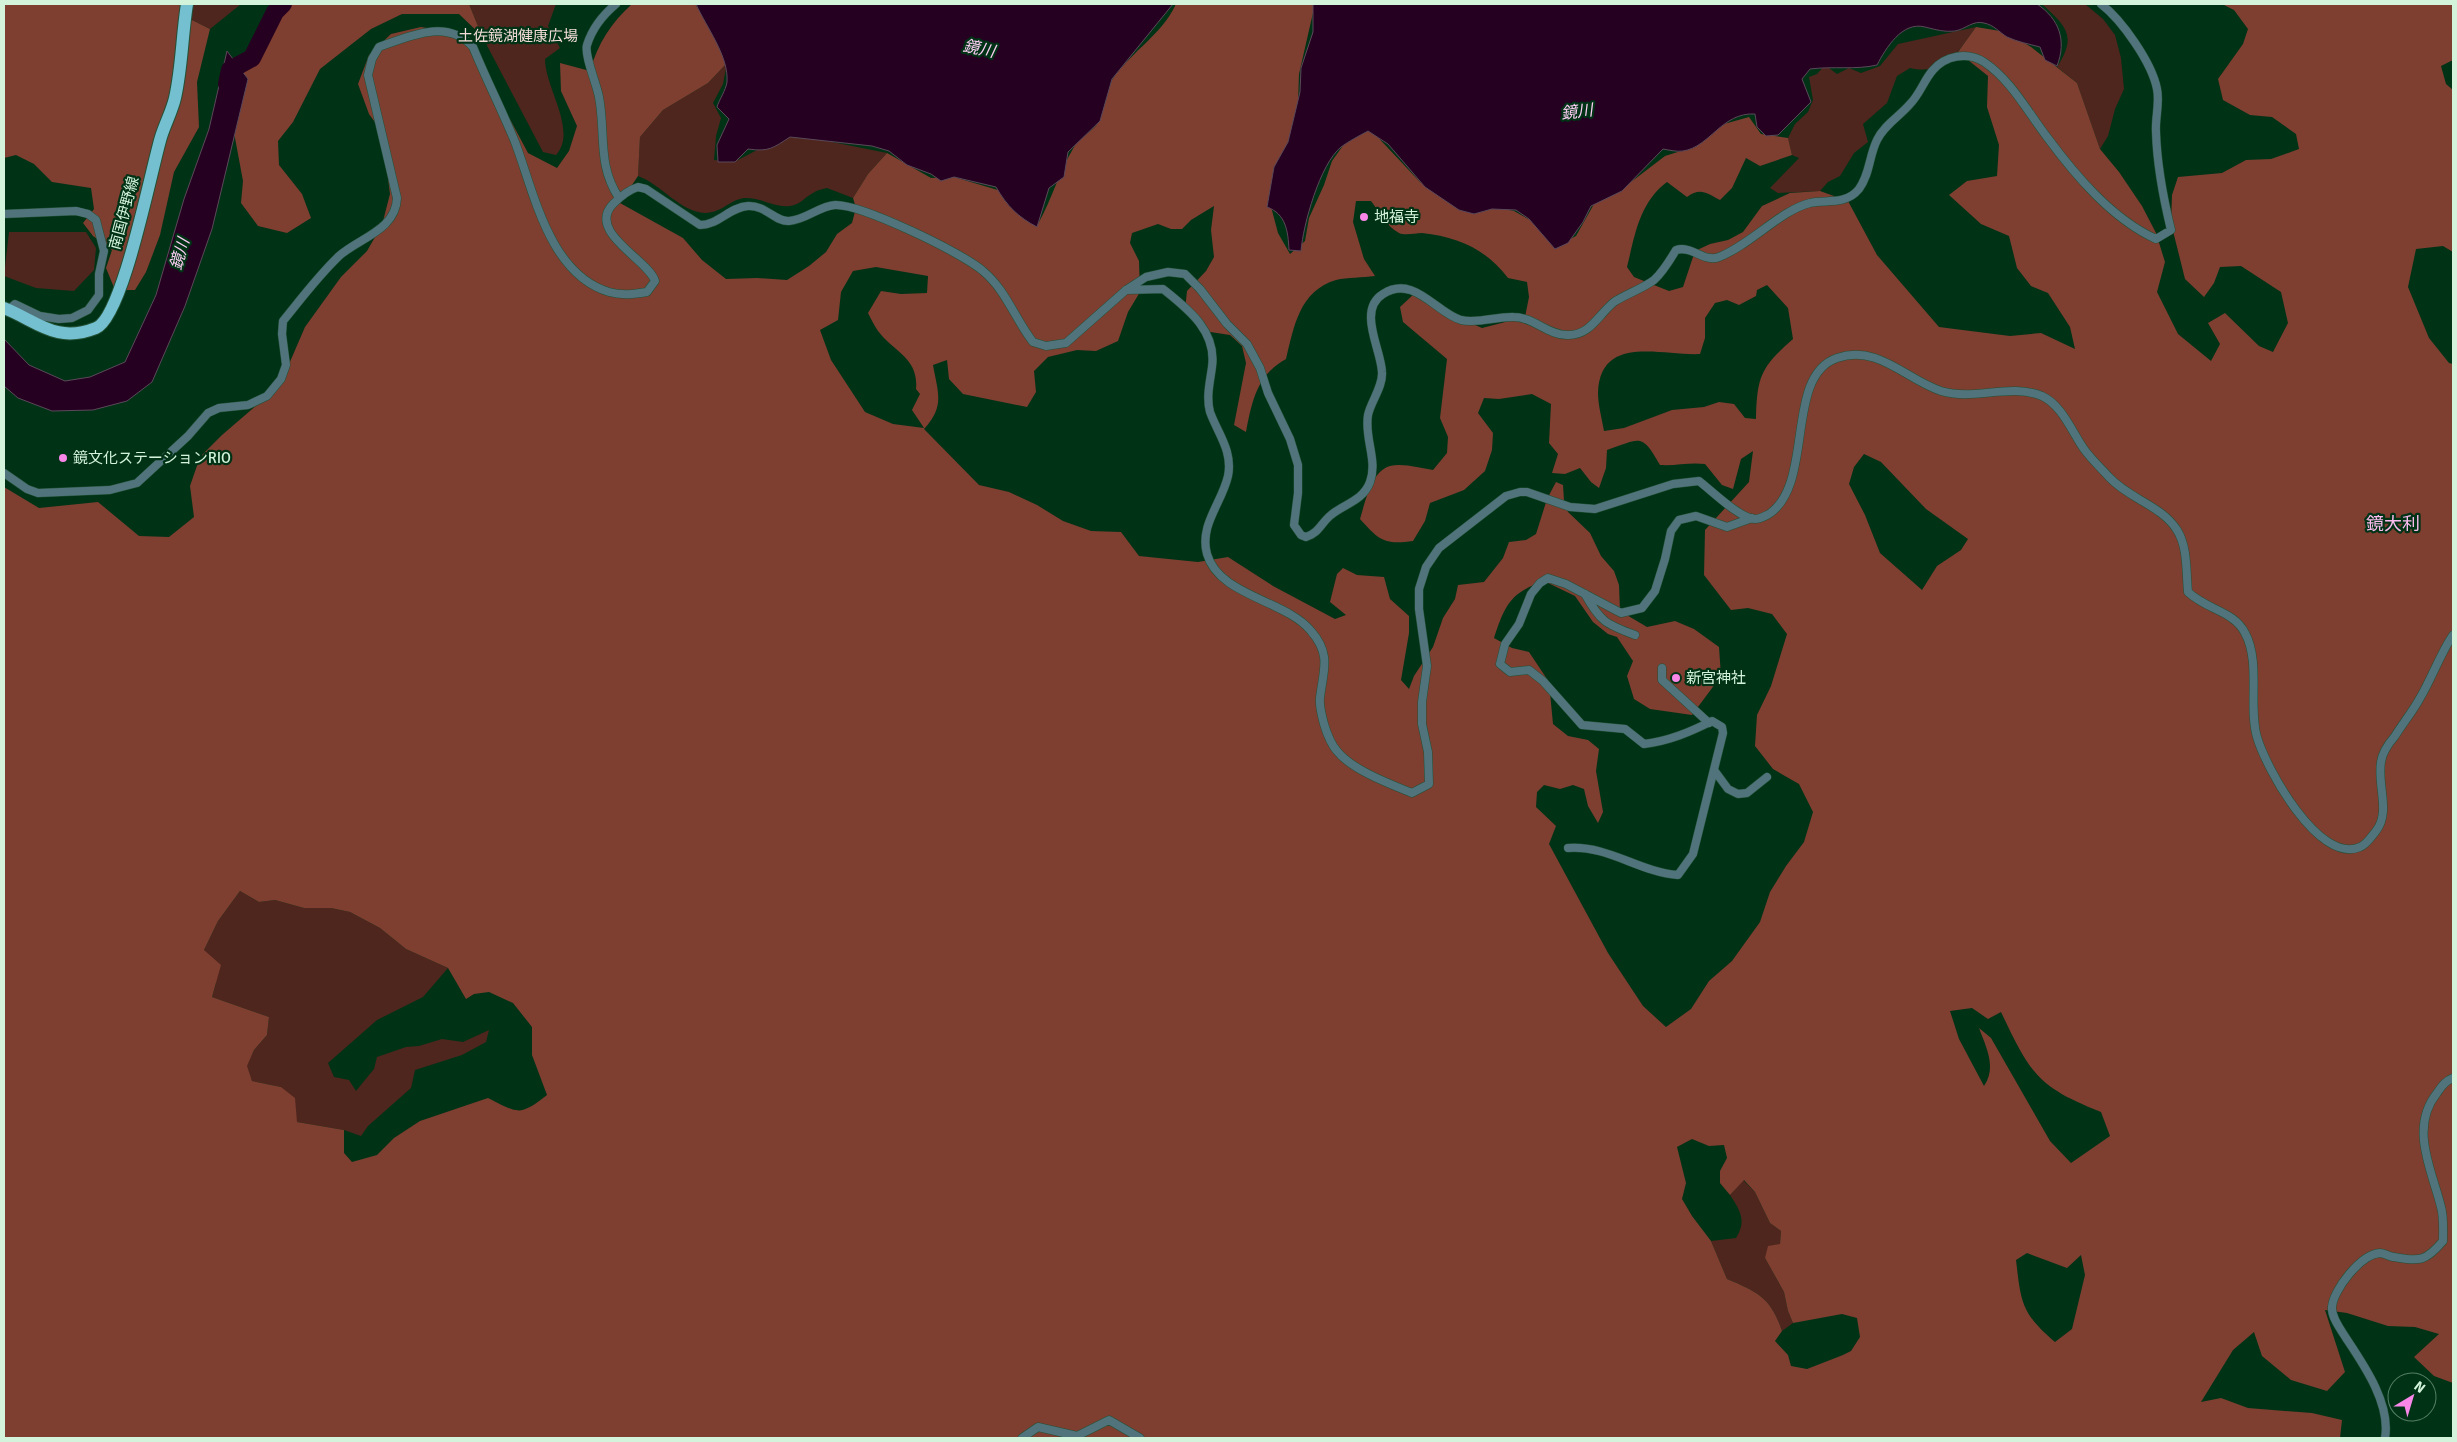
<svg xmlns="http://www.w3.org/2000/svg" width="2457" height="1442" font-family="Signika,'Noto Sans JP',sans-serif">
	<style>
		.green { fill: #4e261d }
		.forest { fill: #7e3e30; fill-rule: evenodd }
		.water { fill: #260021; stroke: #5a4959 }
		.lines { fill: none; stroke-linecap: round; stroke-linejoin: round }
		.river { stroke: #260021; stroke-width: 18 }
		.street-casing { stroke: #225136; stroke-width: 9 }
		.primary-casing { stroke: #225136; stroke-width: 14 }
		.street { stroke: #51747c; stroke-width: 8 }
		.primary { stroke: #74c0d0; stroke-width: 12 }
		.poi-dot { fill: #f987e8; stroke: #003216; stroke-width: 2 }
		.labels { text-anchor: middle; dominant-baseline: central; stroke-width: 4.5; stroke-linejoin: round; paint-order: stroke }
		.park-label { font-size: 15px; fill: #f2dcd8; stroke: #003216 }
		.street-label { font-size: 15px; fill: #d3f3db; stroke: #003216 }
		.poi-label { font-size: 15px; fill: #d3f3db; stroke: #003216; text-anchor: start }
		.water-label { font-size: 16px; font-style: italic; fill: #fecef4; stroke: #003216 }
		.quarter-label { font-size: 18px; fill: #fcbbef; stroke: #003216 }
	</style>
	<rect width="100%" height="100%" fill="#003216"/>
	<path class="green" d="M191,4H241L210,29L192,20Z
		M469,4H556L548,26L560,48L545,59C545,88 578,131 556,155L543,152L482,36Z
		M2042,4H2085L2103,19L2115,35L2121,58L2124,89L2115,109L2108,136L2100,149L2077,83L2057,67C2077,36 2067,27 2042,4Z
		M1976,27C1958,52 1945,76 1910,68L1897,76L1887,103L1863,124L1868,142L1854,153L1840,176L1828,182L1820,191L1778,193L1770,188L1799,158L1792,155L1788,138L1795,124L1808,112L1813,100L1809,77L1817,74L1825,65L1837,74L1849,68L1861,73L1880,66L1898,44Z
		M727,63L723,84L713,103L721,118L716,136L714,160L734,162L792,132L807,137L887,153L868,174L853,198L827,188C823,189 817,190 813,193C805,197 800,205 790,206C775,208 760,197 744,198C728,200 719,217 698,212C675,206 660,184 638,176L640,137L663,110L708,83Z
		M9,232H86L96,248L94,270L74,291L36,288L4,276Z
		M240,891L259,902L275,900L304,908H331L350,912L380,928L406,949L448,968L423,997L377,1020L328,1063L334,1077L349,1080L356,1091L374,1069L377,1057L406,1047L419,1046L442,1039L463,1042L489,1030L486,1042L462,1055L415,1070L411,1088L368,1126L361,1136L344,1130L297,1122L281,1087L252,1081L246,1066L254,1050L267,1035L269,1017L212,997L216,983L204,950L218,921Z
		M1743,1180L1755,1192L1770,1223L1781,1231L1780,1244L1765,1258L1784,1292L1788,1311L1793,1323L1782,1331C1771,1298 1758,1292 1727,1279L1711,1241L1736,1238C1747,1221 1740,1210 1730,1195Z"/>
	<path class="forest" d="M4,4H191L192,20L210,29L197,82L199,127L174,172L160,235L146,272L135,290H115L106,268L112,250L93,236L83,223L94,209L91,188L52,182L34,164L16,155L4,158Z
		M283,4H469L482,36L459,14H402L371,29L320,69L293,122L278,141L279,165L302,194L311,218L287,233L258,226L241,203L243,181L235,138L234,110L238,83L256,51L269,22Z
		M632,4H695L716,37L727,63L708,83L663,110L640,137L638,176L620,203L683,238L702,260L726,279L757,278L787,280L809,266L826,252L837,234L852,223L856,208L853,198L868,174L887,153L931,178L954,177L1001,191L1038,224C1052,199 1059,172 1074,147C1080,137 1093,131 1098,123C1104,112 1103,98 1108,87C1125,55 1161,37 1176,4H1315L1299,74L1298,104L1289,148L1270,203L1278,233L1290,254L1305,241L1309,218L1324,185L1332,161L1347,140L1371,130L1420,182L1445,196L1514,211L1530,220L1559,245L1576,236L1594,204L1607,196L1631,182L1665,156L1684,150L1717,126L1749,117L1761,134L1788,138L1792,155L1760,166L1746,158L1732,188L1720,200C1707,193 1700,187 1687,197L1667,182C1639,203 1635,235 1627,267L1634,277L1669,291L1683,287L1695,251L1710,244L1728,240L1743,232L1762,206L1790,193L1820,191L1848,201L1877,255L1939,327L2010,336L2041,333L2075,349L2070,327L2048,293L2031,286L2017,268L2009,236L1981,224L1949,195L1967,181L1997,176L1999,145L1987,107L1988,76L1958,52L1976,27L2006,32L2031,47L2077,83L2100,149L2119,172L2142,206L2156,233L2165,262L2157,292L2178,334L2211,361L2220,344L2208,323L2225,313L2259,346L2273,352L2288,323L2281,292L2241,266L2220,267L2214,283L2204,297L2185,279L2171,223L2172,195L2178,177L2222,173L2246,160L2271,159L2299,149L2296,134L2272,117L2250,115L2223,100L2218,79L2243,44L2248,29L2234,10L2222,4H2453V60L2441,66L2446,84L2453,90V252L2443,246L2416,249L2408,287L2429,338L2449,363L2453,364V1383L2434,1376L2414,1357L2439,1334L2415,1327L2388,1326L2347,1313L2325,1310L2345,1372L2327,1391L2291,1380L2262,1356L2254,1332L2233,1350L2201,1402L2221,1398L2248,1408L2312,1413L2342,1420L2340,1438H4V487L39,508L98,502L139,536L169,537L194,517L190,486L200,457L222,435L280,385L305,327L341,277L367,251L382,225L390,194L382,132L369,114L358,84L369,55L391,34L421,27L451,32L474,52L528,153L557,168L569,151L577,126L561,91L560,63L590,71C598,43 611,23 632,4ZM1356,201H1371C1379,211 1387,227 1399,233C1405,236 1415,233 1422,233C1458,237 1486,249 1508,278L1527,282L1529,297L1525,317L1482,328L1459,318L1415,293L1400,307L1403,322L1447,359L1440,418L1448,437L1447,453L1433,470C1420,468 1403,463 1390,466C1371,471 1365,503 1360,519C1379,540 1384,545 1413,541L1425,521L1430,503L1464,490L1485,471L1492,450L1493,433L1478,413L1484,398L1499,399L1532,394L1551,404L1549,443L1558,454L1552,473L1565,474L1580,468L1591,482L1599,488L1606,468L1607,450C1641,439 1641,432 1660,465C1676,466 1690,462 1705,464L1722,485L1733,489L1741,459L1753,451L1749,482L1705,530L1704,575L1731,610L1748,608L1772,614L1787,634L1771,686L1757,715L1755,746L1773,769L1799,784L1813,812L1804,842L1786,866L1770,892L1760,922L1732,961L1709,981L1691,1009L1666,1027L1643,1006L1608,953L1549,844L1556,826L1536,807L1537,792L1544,785L1560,789L1573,785L1584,789L1588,806L1598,823L1603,812L1596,771L1599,749L1588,740L1568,736L1553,724L1549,682L1529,652L1512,648L1494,638C1505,605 1510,593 1544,581L1575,596L1593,622L1608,634L1617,637L1633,661L1627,676L1634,699L1650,709L1692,715L1721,676L1719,647L1694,629L1675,621L1647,627L1620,611L1619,585L1614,571L1601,556L1590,533L1568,512L1564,501L1563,485L1556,482L1547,499L1536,534L1526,540L1509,542L1503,558L1484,582L1458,585L1455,599L1443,618L1433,647L1414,676L1409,689L1401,680L1409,633V616L1390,599L1384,577L1357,575L1343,568L1337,574L1330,602L1346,615L1335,619L1273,586L1228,557L1198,562L1139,556L1121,532L1091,531L1063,521L1037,505L1009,492L979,485L924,429C945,406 938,393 933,365L947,360L949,379L963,394L1027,407L1036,392L1034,371L1048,357L1077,350L1096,351L1118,341L1128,312L1140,292L1139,261L1130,243L1132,233L1158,224L1171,229H1182L1191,220L1214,206L1211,230L1214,257L1206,271L1187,291L1185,310L1204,331L1230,335L1242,346L1246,363L1234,425L1246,432C1252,401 1257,375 1286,359C1294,327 1299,291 1336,280C1348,277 1362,278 1375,276L1364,259L1353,222ZM876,267L928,276L927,293L901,294L881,291L868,313C871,319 874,325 878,331C894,352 919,358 916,389L920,394L912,410L924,428L893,424L865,412L831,360L820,330L838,320L841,292L853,271ZM1767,285L1788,308L1793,339C1761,367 1757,376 1756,419L1745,418L1734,404L1719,402L1704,407L1672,410L1624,428L1604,431C1602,419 1598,405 1598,393C1600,334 1661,356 1700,354L1705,338V318L1715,303L1727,300L1739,305L1756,296L1757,290ZM1864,454L1881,462L1926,509L1968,539L1961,550L1937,566L1922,590L1880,553L1865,515L1849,484L1854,467ZM240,891L259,902L275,900L304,908H331L350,912L380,928L406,949L448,968L466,999L474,994L489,992L513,1003L532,1027V1055L547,1095C519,1117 518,1113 488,1098L420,1121L394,1138L377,1155L352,1162L344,1153V1130L297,1122L295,1098L281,1087L252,1081L247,1066L254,1050L267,1035L269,1017L212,997L221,965L204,950L218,921ZM1972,1008L1988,1019L2001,1012C2030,1073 2037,1087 2101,1112L2110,1136L2071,1163L2050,1141L1991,1038L1979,1028C1986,1047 1997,1067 1984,1086L1959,1039L1950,1011ZM1692,1139L1709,1146L1724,1145L1727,1158L1720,1171V1183L1730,1195L1744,1180L1755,1192L1770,1223L1781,1231L1780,1244L1768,1246L1765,1258L1784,1292L1788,1311L1793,1323L1842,1314L1857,1318L1860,1337L1851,1351L1843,1355L1807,1369L1791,1366L1788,1355L1775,1341L1782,1331C1771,1298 1758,1292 1727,1279L1711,1241L1692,1216L1682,1199L1686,1183L1677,1147ZM2027,1253L2067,1268L2081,1255L2085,1275L2072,1329L2055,1342C2021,1313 2021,1302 2016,1260Z"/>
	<path class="water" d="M696,4H1173L1112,79L1100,121L1068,152L1064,177L1049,188L1037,227C1018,217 1007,206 996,187L954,177L941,181L931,174L907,165L889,151L872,146L790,137C773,148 769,152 748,149L735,162H718L717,145L729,119L717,107C719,100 726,90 727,82C729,56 706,27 696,4Z
		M1313,4H2037C2059,19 2067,40 2057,66L2045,60L2040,47C2029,44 2018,42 2007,37C1999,32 1994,25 1984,23C1973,20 1966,29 1955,31C1944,32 1937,30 1925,27C1902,21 1886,48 1877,65C1856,70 1832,66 1810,69L1802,79L1811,102L1778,135L1766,136L1757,127L1755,114C1722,112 1710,147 1683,151C1677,152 1669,150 1663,149L1622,191L1591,206L1583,222L1568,243L1555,249L1529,219L1516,210L1492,209L1474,214L1459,210L1425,187L1388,144L1368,131C1359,136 1349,141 1341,147C1320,164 1303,225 1301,251L1289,250C1288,231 1286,214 1267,207L1274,167L1288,142L1300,92L1301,68L1313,32Z
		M227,51L248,79L212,229L185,306L152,382L127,401L93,410L52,411L18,398L4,386V339L29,365L65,381L90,377L125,362L156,295L184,199L209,129Z"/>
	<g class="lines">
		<path class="river" d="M227,84L230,70L252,58L275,12L283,4"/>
		<g class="street-casing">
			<path id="street" d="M616,4C604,14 592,29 587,45C584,55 597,85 599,97C606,134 597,165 619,198
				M4,214L76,211L88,214L96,220L104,251L99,274V295L88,310L72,318L59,319L40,316L15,304L8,310
				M1126,290L1163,289C1188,309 1217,331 1212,367C1210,382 1206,397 1210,412C1218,434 1233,451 1228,476C1222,503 1199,525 1207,554C1219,596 1286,600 1311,631C1332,655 1323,671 1320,698C1319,706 1322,716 1324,724C1327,734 1330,743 1337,751C1352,770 1390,784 1412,793L1429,784L1428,752L1422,724V702L1427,666L1419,609V589L1426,567L1439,548L1506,496L1520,492H1527L1570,507L1595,509L1673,484L1699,481C1712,491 1739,518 1755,519C1760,519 1765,516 1769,514C1815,483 1784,376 1837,358C1878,344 1905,379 1941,391C1974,401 2010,383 2042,396C2062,405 2072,432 2084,449C2091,459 2101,468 2109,477C2129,499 2161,505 2177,530C2188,547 2186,573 2188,592C2207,610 2234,611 2245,633C2261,662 2248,707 2257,737C2266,768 2319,865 2360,847C2366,845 2372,836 2376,831C2391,812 2377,785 2381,762C2382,753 2389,743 2395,736C2403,723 2413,711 2420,698C2432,678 2440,654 2453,635
				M4,473L27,489L38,493L110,490L137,483L188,436L208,413L219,408L248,405L267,396L281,379L286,365L282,334L283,321C301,299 318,276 339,256C359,238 396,230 397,198L368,75L372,59L379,47C410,36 447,18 473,47C486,79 502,110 515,142C534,192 549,274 609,292C622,296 635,294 647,292L655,281C649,260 586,232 613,204C620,197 628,190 638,187L646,189L700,225C718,225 730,207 748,206C766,205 775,222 789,221C806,220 819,206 835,205C861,204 963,253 983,271C1006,290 1015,319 1033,342L1046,346L1066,343L1126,290L1146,277L1168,272L1185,274L1200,289L1227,324L1247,344L1260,368L1268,393L1290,439L1298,465V493L1294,525L1301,535L1306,537C1319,533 1321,523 1331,515C1344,504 1363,501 1370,482C1378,460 1364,438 1368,415C1371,401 1383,387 1382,372C1381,349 1357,310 1383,294C1414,274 1436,313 1461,320C1478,324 1497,316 1514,317C1533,317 1548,335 1567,335C1590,336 1598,315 1614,302C1626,294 1642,289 1654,280C1663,272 1670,260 1676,250C1692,245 1704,263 1719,257C1750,245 1781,210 1810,203C1825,199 1845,206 1859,189C1870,174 1869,156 1877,140C1884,125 1900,116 1910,104C1920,94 1924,80 1933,70C1945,56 1967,51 1984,62C2011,80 2027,111 2047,137C2075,175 2112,219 2156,239L2171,230C2163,197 2157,166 2156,132C2155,118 2160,103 2157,89C2152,63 2122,20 2101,4
				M1585,594C1600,621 1605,624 1635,635
				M1662,668V680L1709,723
				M1714,770L1728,789L1738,794L1747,793L1767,777
				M1568,848C1608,845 1639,872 1678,875L1693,854L1723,733L1722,727L1712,721C1690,732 1669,741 1644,744L1625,729L1582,725L1543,681L1529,670L1510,672L1500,664L1505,644L1519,624L1531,594L1540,583L1548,578L1566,584L1621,613L1642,608L1655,591L1665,559L1671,531L1679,520L1696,516L1727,527L1752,518
				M1022,1438L1038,1427L1077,1436L1109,1420L1140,1438
				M2385,1438C2391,1404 2364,1365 2346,1338C2341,1330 2331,1317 2332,1307C2333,1290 2361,1254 2380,1253C2384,1253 2390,1257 2394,1257C2420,1262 2426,1261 2443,1241C2443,1230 2444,1217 2441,1207C2432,1170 2409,1128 2437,1093C2442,1086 2445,1081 2453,1078"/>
		</g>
		<g class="primary-casing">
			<path id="primary" d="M4,308C37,321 56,344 96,328C123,317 151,170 161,137C165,124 172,111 175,98C182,67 182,35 187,4"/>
		</g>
		<use href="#street" class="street"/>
		<use href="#primary" class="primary"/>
	</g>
	<g class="poi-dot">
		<circle cx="1364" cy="217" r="5"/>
		<circle cx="63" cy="458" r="5"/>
		<circle cx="1676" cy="678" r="5"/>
	</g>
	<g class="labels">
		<g class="park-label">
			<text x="518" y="36">土佐鏡湖健康広場</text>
		</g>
		<g class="street-label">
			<text transform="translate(124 213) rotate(-75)">南国伊野線</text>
		</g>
		<g class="poi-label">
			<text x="1374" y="217">地福寺</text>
			<text x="73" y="458">鏡文化ステーションRIO</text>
			<text x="1686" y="678">新宮神社</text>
		</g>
		<g class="water-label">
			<text transform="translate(979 49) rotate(11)">鏡川</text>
			<text transform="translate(1577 112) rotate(-7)">鏡川</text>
			<text transform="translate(180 254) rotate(-74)">鏡川</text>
		</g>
		<g class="quarter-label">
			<text x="2393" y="524">鏡大利</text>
		</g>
	</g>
	<rect width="2457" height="1442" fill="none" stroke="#d3f3db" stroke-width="10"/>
	<g transform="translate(2412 1397) rotate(38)"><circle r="24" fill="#003216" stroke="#547f65"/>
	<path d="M0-4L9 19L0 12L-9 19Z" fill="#f987e8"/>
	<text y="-8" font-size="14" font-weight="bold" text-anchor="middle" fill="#d3f3db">N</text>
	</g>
</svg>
